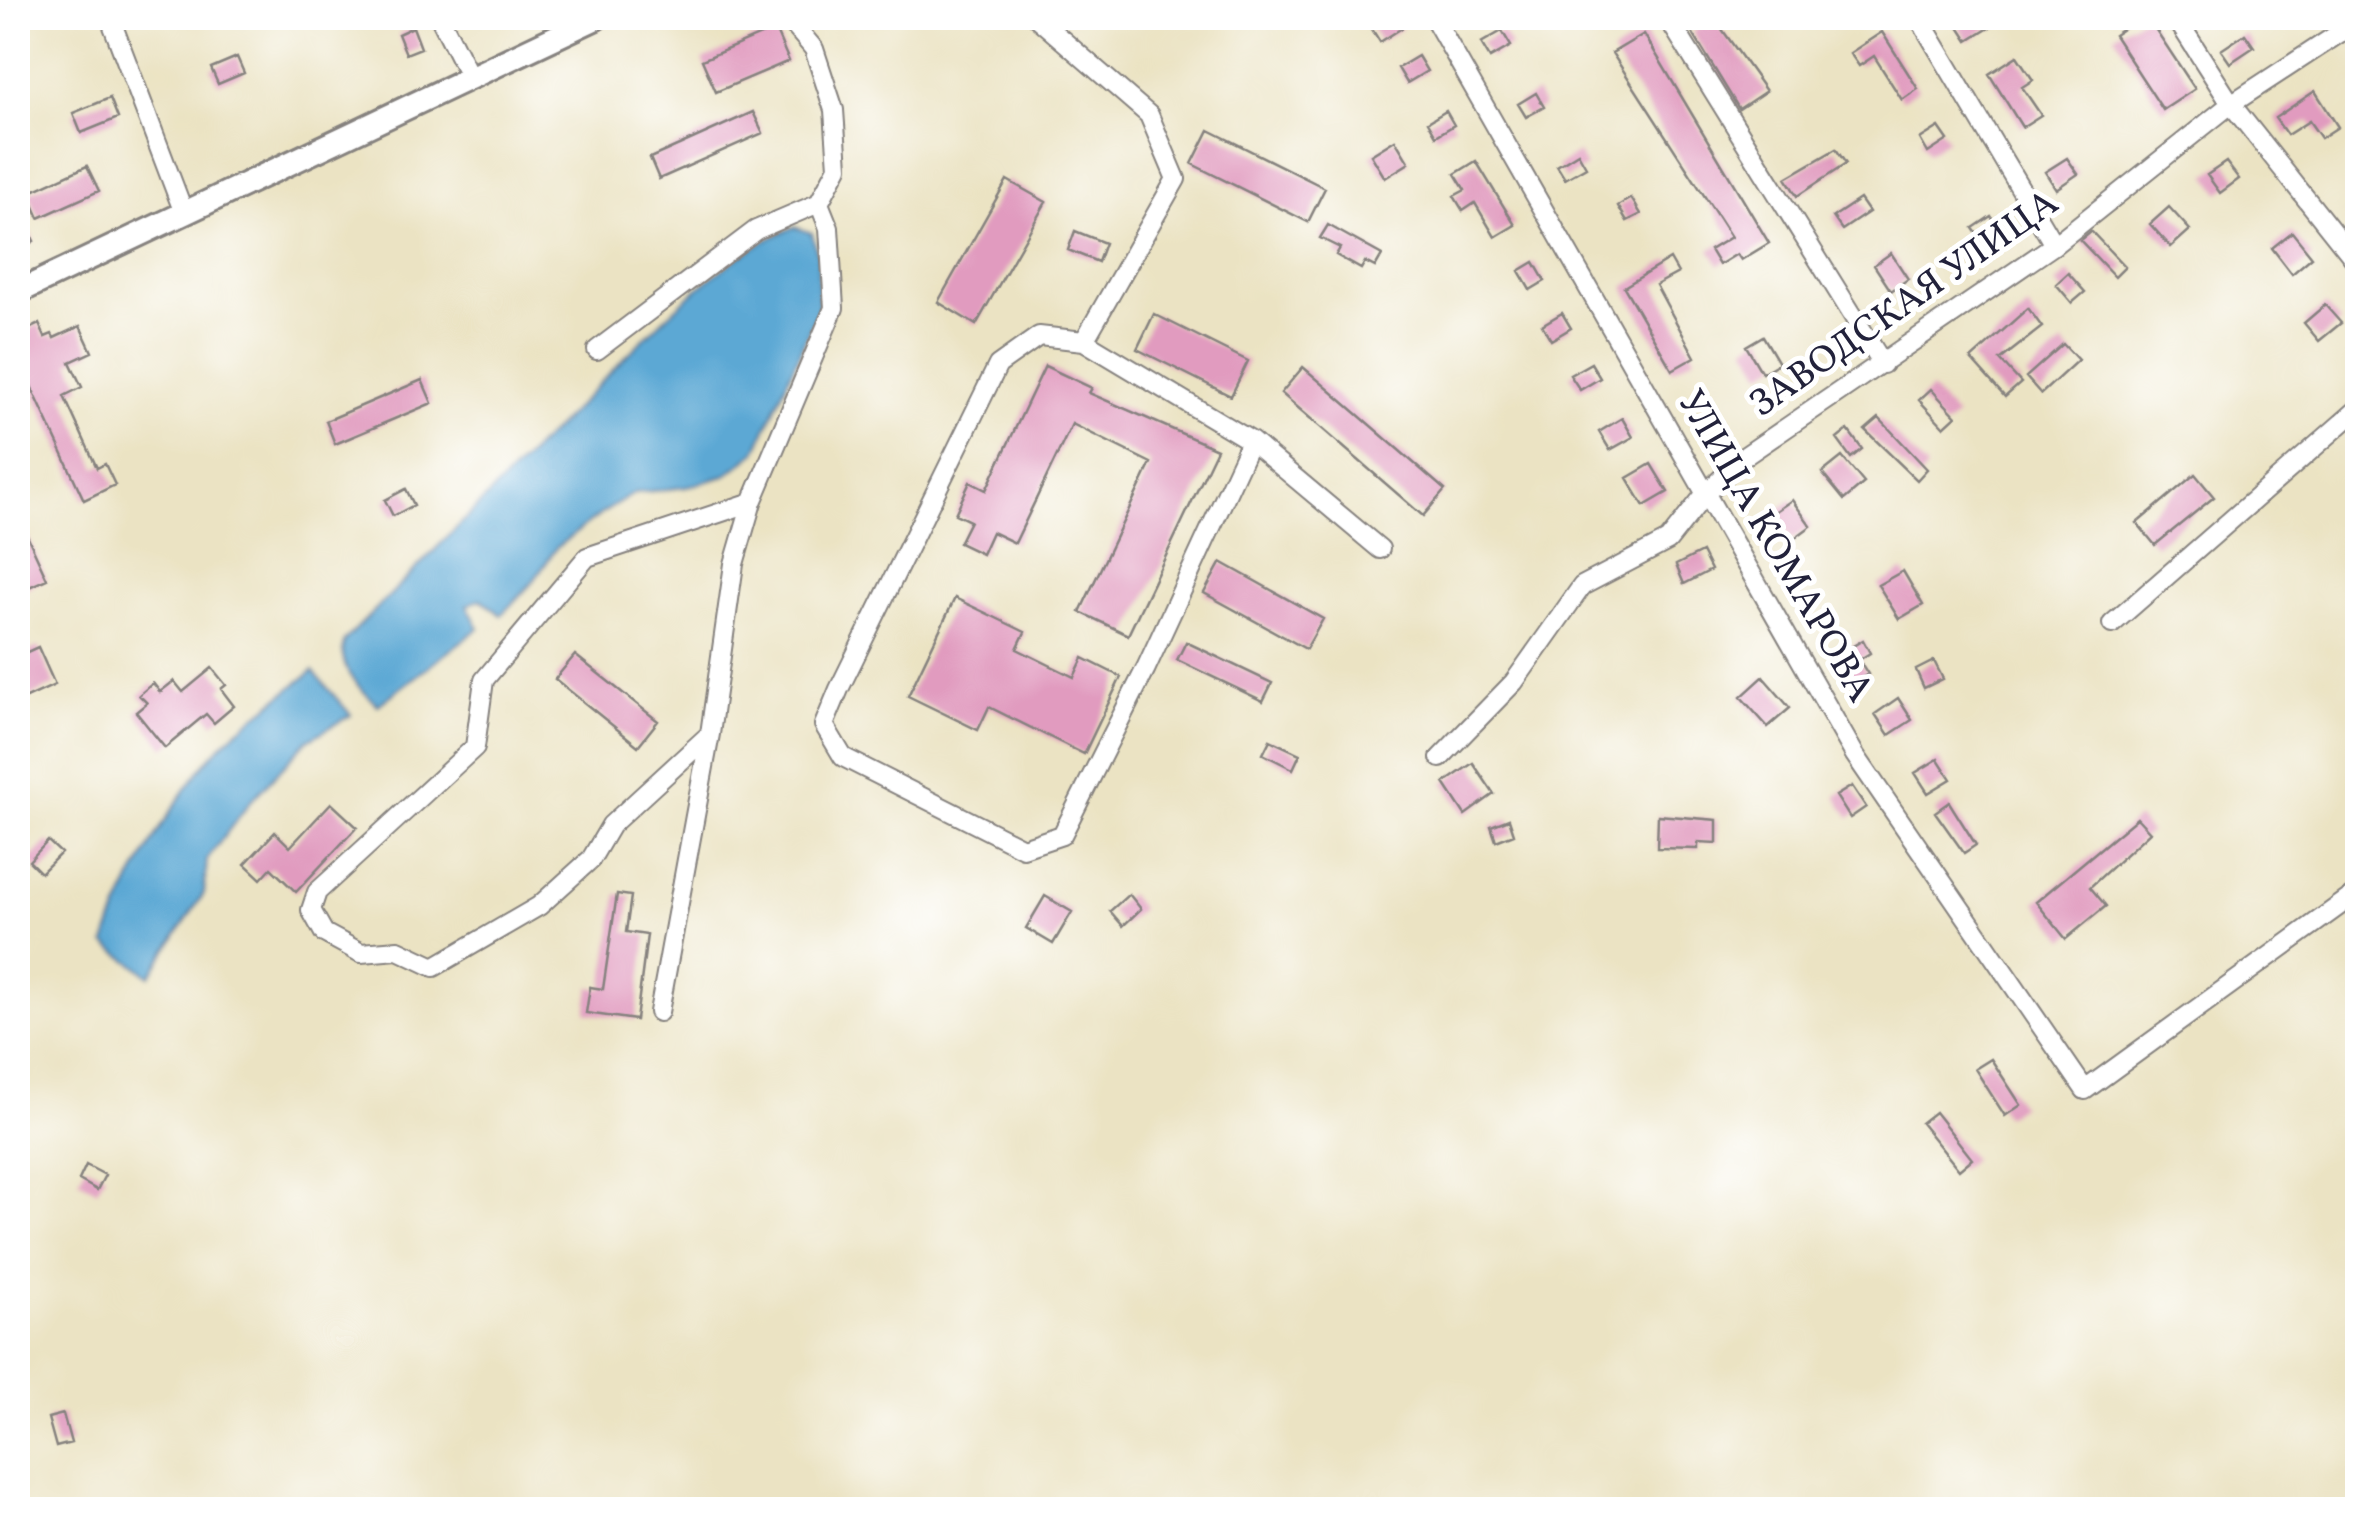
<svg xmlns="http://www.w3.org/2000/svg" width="2375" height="1527" font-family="Vollkorn,serif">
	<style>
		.water { fill: #5ba8d4; stroke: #3e6588; stroke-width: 2.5 }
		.building { fill: #e19bbf }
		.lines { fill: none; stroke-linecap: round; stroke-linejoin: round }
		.minor-casing { stroke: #86827f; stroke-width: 22 }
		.major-casing { stroke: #86827f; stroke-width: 28 }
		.minor { stroke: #fff; stroke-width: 18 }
		.major { stroke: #fff; stroke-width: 22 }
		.labels { text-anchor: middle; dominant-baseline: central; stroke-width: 10; stroke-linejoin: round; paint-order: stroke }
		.street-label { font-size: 38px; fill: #22223b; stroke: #fff }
	</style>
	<rect width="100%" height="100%" fill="#fff"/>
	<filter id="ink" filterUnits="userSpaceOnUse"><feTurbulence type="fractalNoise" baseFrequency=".01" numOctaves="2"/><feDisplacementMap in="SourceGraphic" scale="20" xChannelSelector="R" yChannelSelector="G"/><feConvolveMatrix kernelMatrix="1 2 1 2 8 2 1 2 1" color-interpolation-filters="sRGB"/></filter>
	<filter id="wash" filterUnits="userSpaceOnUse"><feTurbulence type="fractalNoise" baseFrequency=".0048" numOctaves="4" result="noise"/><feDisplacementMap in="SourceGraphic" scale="40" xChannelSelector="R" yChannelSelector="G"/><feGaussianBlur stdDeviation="2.25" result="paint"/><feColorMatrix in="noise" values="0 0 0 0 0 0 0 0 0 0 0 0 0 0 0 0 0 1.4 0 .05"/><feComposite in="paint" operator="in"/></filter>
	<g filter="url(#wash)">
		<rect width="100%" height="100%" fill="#ebe3c3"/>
		<path class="water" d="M794,227L812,233L818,257L819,308L756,452L725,476L686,487L635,493L601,514L557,547L533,582L501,615L481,599L467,605L479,628L378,705C358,686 338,671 344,641C417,569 488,495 561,423C625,359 709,261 794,227Z
			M313,671L351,715L308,740L250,802L207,859L204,893L150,976L105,944C122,888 184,779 228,739C255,715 285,693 313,671Z"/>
		<g id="blocks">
			<path class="building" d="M1365,18H1395L1402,28L1380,42Z
				M1714,18L1766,91L1739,109L1692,32Z
				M1953,18H2005L1968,41Z
				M2140,18H2148L2195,89L2163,110L2114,35Z
				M413,27L421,48L406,54L398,34Z
				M775,29L789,61L716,92L702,60Z
				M1502,31L1511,46L1490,58L1481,43Z
				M1882,32L1918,89L1902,100L1874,56L1859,66L1850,53Z
				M1644,34L1769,243L1741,260L1737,254L1719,265L1710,250L1731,237L1612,53Z
				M2245,34L2254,47L2230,63L2221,50Z
				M1418,56L1427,71L1407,83L1398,68Z
				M2017,56L2033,80L2022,87L2041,115L2022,127L1989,74Z
				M237,57L244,73L218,84L211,68Z
				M2315,91L2338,127L2321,138L2309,121L2287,135L2275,118Z
				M1536,93L1544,107L1526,117L1518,104Z
				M110,98L118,118L81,133L73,113Z
				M1446,111L1454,125L1436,136L1428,122Z
				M753,112L763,133L659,179L650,158Z
				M1939,127L1948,140L1928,153L1920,139Z
				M1209,130L1325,188L1308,222L1192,164Z
				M1395,140L1409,163L1385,178L1371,155Z
				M1836,149L1846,164L1797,196L1786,178Z
				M1578,153L1586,167L1565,179L1557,166Z
				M2067,158L2078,174L2056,189L2045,172Z
				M1476,161L1515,225L1495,237L1475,203L1463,211L1454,196L1465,190L1455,174Z
				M2226,162L2239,179L2220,193L2207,175Z
				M87,166L99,191L39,218L28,193Z
				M1007,180L1046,202L976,325L938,302Z
				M1631,198L1641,214L1627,221L1618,206Z
				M1860,199L1869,212L1842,230L1833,217Z
				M18,207L34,241L18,250Z
				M2169,207L2190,230L2171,247L2150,224Z
				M1991,216L1999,228L1981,240L1973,228Z
				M1328,225L1382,255L1375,267L1365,262L1361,269L1336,255L1340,248L1320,238Z
				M1075,231L1105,243L1098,262L1068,250Z
				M2091,231L2125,267L2115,277L2080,240Z
				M2292,232L2312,257L2292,274L2272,248Z
				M1891,253L1908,279L1891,291L1874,265Z
				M1670,259L1678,273L1656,285L1695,357L1672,370L1624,287Z
				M1534,262L1545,281L1530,290L1519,271Z
				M2068,273L2085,292L2072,303L2056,284Z
				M2325,305L2341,323L2319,341L2304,323Z
				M2028,308L2042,327L2000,360L2021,383L2005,397L1971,359Z
				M1562,313L1571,328L1551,340L1542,325Z
				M1154,314L1248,361L1231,396L1137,349Z
				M39,324L45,337L52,334L54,338L80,326L92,352L70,362L82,387L64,396L97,468L105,464L115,485L84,500L18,358V334Z
				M1763,336L1779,363L1762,373L1746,346Z
				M2063,344L2078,360L2041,394L2026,377Z
				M1591,363L1600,378L1580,390L1570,375Z
				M1045,366L1092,388L1089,393L1217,449L1128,635L1080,612L1151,463L1072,424L1015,543L992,532L982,554L959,543L970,521L955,514L970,482L986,490Z
				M1303,367L1445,490L1423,516L1281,393Z
				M422,380L432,403L335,444L326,421Z
				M1931,389L1956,416L1944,427L1919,400Z
				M1622,418L1633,437L1610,450L1599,432Z
				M1879,418L1927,469L1917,480L1865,430Z
				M1848,430L1862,449L1851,458L1837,439Z
				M1842,457L1864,483L1844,500L1822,473Z
				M1651,464L1668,492L1644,506L1627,478Z
				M2195,474L2214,497L2155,545L2137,523Z
				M406,489L414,505L393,516L385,500Z
				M1792,500L1811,526L1792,540L1773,513Z
				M18,516L47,579L18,592Z
				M1702,552L1711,570L1684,584L1676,565Z
				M1221,562L1323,619L1306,649L1204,593Z
				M1903,571L1923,605L1899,619L1878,585Z
				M955,598L1025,632L1017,649L1074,677L1083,658L1121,677L1084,754L989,707L978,730L908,696Z
				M1863,640L1870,653L1859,660L1868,674L1852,684L1835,657Z
				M1186,642L1272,683L1263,701L1177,660Z
				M38,647L55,685L18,702V656Z
				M575,655L658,721L638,746L555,679Z
				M1934,661L1943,679L1924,688L1916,670Z
				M212,668L226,685L221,689L234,706L214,723L206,714L165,748L136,712L147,703L139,695L153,683L160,692L174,681L183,692Z
				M1763,677L1790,708L1768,727L1741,697Z
				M1898,698L1912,720L1889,735L1875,714Z
				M1270,740L1300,754L1293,769L1263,754Z
				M1938,759L1951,779L1928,793L1915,773Z
				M1473,763L1494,794L1465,815L1444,783Z
				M1852,786L1866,807L1850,818L1836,796Z
				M1949,802L1976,845L1964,853L1935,812Z
				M331,803L357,827L296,892L271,868L261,879L245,864L275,832L290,847Z
				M1658,815L1717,820V843L1698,842V849L1657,848Z
				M2137,818L2150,832L2090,887L2106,906L2066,939L2036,902Z
				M1509,819L1514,834L1496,841L1491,826Z
				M48,841L61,853L41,873L29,861Z
				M617,894L631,896L626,932L647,935L636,1020L586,1013L590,987L603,989Z
				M1129,894L1141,909L1123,926L1110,911Z
				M1045,896L1072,912L1053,944L1026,928Z
				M1991,1059L2021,1105L2005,1116L1975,1069Z
				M1935,1112L1972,1159L1959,1170L1921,1123Z
				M86,1165L105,1175L97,1190L79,1180Z
				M63,1414L71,1443L56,1447L48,1418Z"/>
		</g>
	</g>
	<g filter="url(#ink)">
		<use href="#blocks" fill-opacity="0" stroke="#86827f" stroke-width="2.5"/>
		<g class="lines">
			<g class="minor-casing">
				<path id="minor" d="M110,18L184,213
					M440,18L470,77
					M1037,18L1149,115L1176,179L1084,341
					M1434,18L1855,755L2085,1090L2358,892
					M1668,18L1883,364
					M1919,18L2054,245
					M2176,18L2231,104L2358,264
					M597,350L756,230L819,203L838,167L834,110L814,49L788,18
					M1251,441L1146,668L1062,835L1023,848L843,757L824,725L839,689L998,365L1039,336L1084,341L1251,441L1380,549
					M2112,624L2358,409
					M710,734L611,825L591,859L539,906L434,967L398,950L361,953L324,933L311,910L317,892L475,747L484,680L587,557L752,502
					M1440,758L1514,682L1582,586L1668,541L1706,493L1745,456L2054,245L2231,104L2358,21
					M659,1012L710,734L734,564L752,502L834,308L829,228L819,203"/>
			</g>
			<g class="major-casing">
				<path id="major" d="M18,292L596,18"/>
			</g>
			<use href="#minor" class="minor"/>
			<use href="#major" class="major"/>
		</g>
	</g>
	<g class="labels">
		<g class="street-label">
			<text transform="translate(1905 305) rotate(-35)">ЗАВОДСКАЯ УЛИЦА</text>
			<text transform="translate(1774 547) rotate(60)">УЛИЦА КОМАРОВА</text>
		</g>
	</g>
	<rect width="2375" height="1527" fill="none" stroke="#fff" stroke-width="60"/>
</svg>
